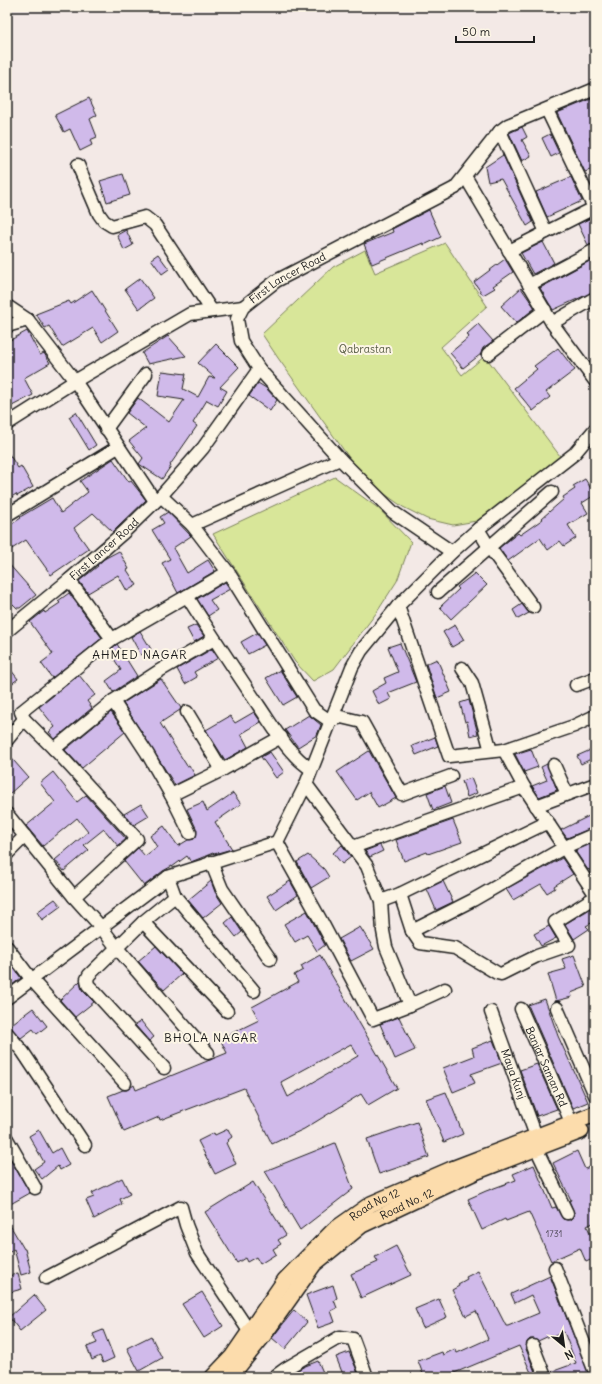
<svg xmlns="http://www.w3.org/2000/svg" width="602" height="1384" font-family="Delius,sans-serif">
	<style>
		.green { fill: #d8e699; stroke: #7a815a }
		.building { fill: #d0baea; stroke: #1c1c1c; fill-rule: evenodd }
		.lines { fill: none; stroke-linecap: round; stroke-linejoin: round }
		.minor-casing { stroke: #1c1c1c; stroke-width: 15 }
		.major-casing { stroke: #1c1c1c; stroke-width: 18 }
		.minor { stroke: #fcf5e5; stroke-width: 12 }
		.major { stroke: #fcdcac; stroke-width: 15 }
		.labels { text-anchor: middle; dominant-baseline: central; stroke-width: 4; stroke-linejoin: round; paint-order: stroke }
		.number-label { font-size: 9px; fill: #494450 }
		.street-label { font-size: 11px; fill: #1c1c1c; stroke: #fcf5e5 }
		.park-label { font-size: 11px; fill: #545942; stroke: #fcf5e5 }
		.neighbourhood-label { font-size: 12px; letter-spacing: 1px; fill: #1c1c1c; stroke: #fcf5e5 }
	</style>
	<rect width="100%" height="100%" fill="#f3e9e6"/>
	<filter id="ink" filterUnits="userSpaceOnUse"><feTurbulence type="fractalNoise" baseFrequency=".025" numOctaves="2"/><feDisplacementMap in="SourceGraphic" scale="8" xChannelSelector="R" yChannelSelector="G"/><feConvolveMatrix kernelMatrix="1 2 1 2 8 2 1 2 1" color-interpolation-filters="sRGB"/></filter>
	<g filter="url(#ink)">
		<path class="green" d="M445,243L487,306L441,347L462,375L485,356L563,460L482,520L453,525L427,519L403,507L365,480L278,358L262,334L333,267L365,250L375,273Z
			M335,477L378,508L411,542L397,581L377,612L334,669L313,681L295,662L213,534Z"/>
		<path class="building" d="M89,98L97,115L90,119L97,137L90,140L92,145L80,151L70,129L64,132L55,115Z
			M591,99L595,108V135L589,138L595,151V168L585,172L557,113Z
			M522,127L527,137L522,140L531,156L522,161L509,133Z
			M550,134L559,153L551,157L542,138Z
			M503,155L533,222L527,226L501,179L488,182L485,167Z
			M123,174L130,195L107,202L100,181Z
			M571,177L582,201L547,217L536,192Z
			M429,210L441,237L424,245L423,243L372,264L364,244L393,232L392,229Z
			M593,217L595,218V243L588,245L578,224Z
			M126,230L133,245L124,250L117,235Z
			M543,242L554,263L533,274L521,253Z
			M158,254L169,269L162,274L151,259Z
			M595,258V291L553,310L540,288Z
			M505,259L513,272L493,286L495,288L483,295L474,282Z
			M140,278L154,298L139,309L125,289Z
			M521,288L535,308L516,323L501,306Z
			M92,290L118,331L102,342L93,328L62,347L49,326L45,328L36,314L69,301L71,304Z
			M478,324L493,341L483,348L481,354L463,368L450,353L469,337L467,334Z
			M27,331L40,355L44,353L50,363L24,378L33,395L12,406L7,397V342Z
			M168,336L186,356L148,364L142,353Z
			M216,344L239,367L220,387L227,391L218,406L207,400L193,423L197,426L170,465L171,466L162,479L139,464L143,458L129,441L146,428L127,413L138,398L169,422L184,400L158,396L162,371L186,374L183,389L198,397L209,377L215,378L198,363Z
			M558,348L575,370L546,392L550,397L533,411L514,388L537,369L534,366Z
			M258,383L266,388L277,400L270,411L249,396Z
			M76,412L96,445L89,450L69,417Z
			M7,451L18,468L21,466L33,487L17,496L16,494L7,500Z
			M113,459L129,482L131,481L146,500L119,526L113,532L93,513L74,528L89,549L51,575L26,540L7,552V527L21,518L20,517L52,498L61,513L88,492L80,481Z
			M585,479L595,495L582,503L588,513L568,525L576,538L564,546L560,541L548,550L540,538L508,561L499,548L518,533L520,535L543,519L542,518L564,499L563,497L575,489L573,486Z
			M168,512L191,536L173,548L187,573L208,560L215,571L178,593L162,563L170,559L152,530L164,523L160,517Z
			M119,551L129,569L127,570L137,585L127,591L118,575L88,593L79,581L98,566L97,565L104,559Z
			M7,562L36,595L20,608H17L13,604L7,610Z
			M475,573L487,585L451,619L440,607L459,589L457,587Z
			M225,582L230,589L210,600L217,610L208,616L197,599Z
			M69,593L102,638L52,678L41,663L53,654L30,622L44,611L45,613L60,603L58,601Z
			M522,604L529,613L518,619L513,610Z
			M196,625L204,636L194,642L187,629Z
			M455,625L464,640L452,647L443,632Z
			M140,631L151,649L141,655L131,637Z
			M257,633L265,645L248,654L241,642Z
			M400,643L416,682L388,693L391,699L379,705L372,691L386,683L384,678L398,672L388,647Z
			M117,644L137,676L113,692L106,681L121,670L109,651Z
			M212,649L218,658L194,672L197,677L185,684L177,669Z
			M437,659L451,692L437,698L426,664Z
			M7,665L18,679L7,687Z
			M280,670L297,697L283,705L266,678Z
			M79,675L95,695L87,701L92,708L55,739L49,732L55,727L39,707Z
			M161,679L181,708L180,710L160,723L187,766L189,765L195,775L175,785L123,703Z
			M469,700L478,734L470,736L467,721L465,722L460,703Z
			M111,712L125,732L82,768L65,750Z
			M254,712L261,722L241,734L248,747L225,760L206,730L230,716L235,723Z
			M309,715L321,725L317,735L298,747L285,730Z
			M435,737L438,746L416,755L412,746Z
			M595,748V757L581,764L577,756Z
			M531,749L538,767L524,772L515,754Z
			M369,751L396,798L378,808L369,792L357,800L337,772Z
			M270,752L284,772L276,778L261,757Z
			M7,753L28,777L7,796Z
			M547,764L557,790L539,797L532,786L547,780L541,767Z
			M53,772L77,802L86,795L126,839L118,846L104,829L84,845L89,850L64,871L55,860L88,832L77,818L43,846L26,826L55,802L40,783Z
			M471,778L477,793L467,797L462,781Z
			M445,786L451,803L433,810L427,793Z
			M233,793L241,804L215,822L232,849L214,854L213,853L191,862L187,856L172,867V866L163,871L144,886L124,861L138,848L145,856L157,847L150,836L164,826L178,846L188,840L194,839L196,837L197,830L187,809L203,802L207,811Z
			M141,804L149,816L134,825L124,814Z
			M595,813V827L567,838L561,830Z
			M453,820L462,842L428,854L427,852L404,861L396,840Z
			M595,842V880L589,869L588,870L575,851Z
			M342,845L351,857L342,864L333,853Z
			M380,845L383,851L370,857L365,851Z
			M308,855L324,869L329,877L311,888L297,862Z
			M562,858L573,874L554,886L555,888L547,893L541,884L513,900L506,889Z
			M211,881L215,892L222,903L203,918L188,900Z
			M290,881L298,895L276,910L267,896Z
			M443,881L453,902L436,910L427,889Z
			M55,899L61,906L42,920L37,912Z
			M595,906V921L586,926L589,929L574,939L565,924Z
			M307,911L325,945L317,951L307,935L295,942L284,924Z
			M232,917L242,932L236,937L225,923Z
			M549,926L556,938L541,946L534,934Z
			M360,927L374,949L351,961L339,939Z
			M156,946L182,974L164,990L138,961Z
			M320,955L397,1088L368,1105L361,1094L304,1129L272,1144L244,1088L160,1120L159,1117L124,1132L108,1096L123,1090H127L134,1085L136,1090L227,1053L220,1039L259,1020L252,1007L298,982L294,975L303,970L301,966ZM351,1044L358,1056L288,1097L281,1082Z
			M574,955L586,987L571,993L572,997L556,1001L548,974L566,969L562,959Z
			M7,959L21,978L7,989Z
			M80,981L82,990L94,1002L75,1017L60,1000Z
			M545,999L558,1036L588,1102L573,1108L528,1005Z
			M33,1008L47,1026L37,1034L33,1029L21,1038L9,1026Z
			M399,1017L415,1050L395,1059L380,1024Z
			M141,1021L154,1037L149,1041L135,1025Z
			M493,1040L502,1063L471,1074L475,1083L453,1092L443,1068L474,1056L472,1048Z
			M537,1064L557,1109L537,1116L520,1070Z
			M446,1092L463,1134L444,1142L426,1099Z
			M417,1122L429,1157L379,1174L367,1139Z
			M228,1129L232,1137L228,1140L229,1141L226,1143L236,1164L215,1174L198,1141L214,1133L215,1135Z
			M39,1130L52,1153L60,1148L69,1165L60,1170L58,1166L42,1179L34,1169L44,1162L29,1136Z
			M335,1143L353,1189L300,1230L265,1171Z
			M577,1151L585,1169L595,1164V1222L587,1226L595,1244V1258L586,1262L580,1248L551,1261L529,1212L506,1221L505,1219L482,1230L468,1199L486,1191L516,1180L513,1174L534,1165L552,1208L556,1207L563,1219L567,1220H571L574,1213L569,1201L571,1200L553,1163Z
			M7,1154L30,1193L7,1206Z
			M122,1178L130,1194L120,1199L122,1204L94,1219L86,1200L94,1197L92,1193Z
			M253,1182L286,1235L278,1240L281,1244L273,1249L276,1254L260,1264L256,1257L247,1262L245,1258L237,1263L205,1212Z
			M7,1220L24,1249H25L31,1272L21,1275L14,1249L7,1254Z
			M396,1246L411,1275L361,1298L351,1274L378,1262L375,1257Z
			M478,1271L506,1326H508L539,1313L531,1295L515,1303L511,1294L550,1276L590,1377H552L551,1372L576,1363L564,1332L552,1337L551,1335L538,1341L534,1339H530L527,1342L526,1349L537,1377H533L519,1346L452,1374L453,1377H424L418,1361L442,1352L443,1355L455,1349L457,1353L488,1339L476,1311L466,1316L452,1290L459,1286L458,1284L467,1279L466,1277Z
			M18,1274L22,1289L7,1293V1276Z
			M333,1285L337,1298L334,1300L337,1308L331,1311L335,1322L318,1328L306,1295Z
			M202,1292L223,1326L204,1338L182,1304Z
			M34,1295L46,1310L20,1331L9,1317Z
			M439,1299L447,1317L423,1328L415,1309Z
			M294,1310L307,1322L285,1349L272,1338Z
			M103,1330L114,1358L103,1363L100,1356L92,1360L87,1347L97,1343L93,1334Z
			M151,1336L162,1358L139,1371L127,1348Z
			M349,1352L356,1368L359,1377H344L336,1357Z
			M318,1361L325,1377H287L303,1367Z"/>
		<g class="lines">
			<g class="minor-casing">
				<g id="minor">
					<path d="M547,110L595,210"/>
					<path d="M500,131L546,232"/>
					<path d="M78,165L99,214L104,221L112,226L145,217L155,225L212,311"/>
					<path d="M465,176L552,323L595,381"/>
					<path d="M509,251L594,208"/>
					<path d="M529,285L595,250"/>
					<path d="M7,306L28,320"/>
					<path d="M552,323L595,298"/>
					<path d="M7,326L28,320L75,381L155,501"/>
					<path d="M488,354L545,310"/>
					<path d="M259,369L340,459L393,512L452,552"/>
					<path d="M7,424L75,381L190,314L243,307"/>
					<path d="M106,429L146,374"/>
					<path d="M161,496L192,525L228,572L314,710L330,721L341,717L362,722L402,794L451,776"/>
					<path d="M7,515L118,447"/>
					<path d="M192,525L340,459"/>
					<path d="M478,529L489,547L533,607"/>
					<path d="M69,580L112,639"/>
					<path d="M438,592L552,492"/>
					<path d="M187,596L228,572"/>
					<path d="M398,606L449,756L504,750L574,726L595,716"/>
					<path id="s1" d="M7,631L69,580L124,532L161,496L203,448L259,369L241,341L237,319L243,307L276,281L455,188L500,131L508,125L595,89"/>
					<path d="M462,668L472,683L491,751"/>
					<path d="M576,685L595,678"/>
					<path d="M113,701L147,753L171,795L190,833"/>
					<path d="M187,712L222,770"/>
					<path d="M24,719L21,712L112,639L187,596C210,633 235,670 259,706C274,728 289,755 311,769"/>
					<path d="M7,740L24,719L58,753L137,839L74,897"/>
					<path d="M54,749L113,701L159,671L214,639"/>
					<path d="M504,750L524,787L595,894"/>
					<path d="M554,765L567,794"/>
					<path d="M306,784L367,866L381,901L383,931L386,947L410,1005"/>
					<path d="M171,795L222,770L281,737"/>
					<path d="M536,806L595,784"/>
					<path d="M7,814L74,897L101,927L117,948L208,1053"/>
					<path d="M277,842L320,919L373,1019L410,1005L445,989"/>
					<path d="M353,847L524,787"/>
					<path d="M7,854L25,836"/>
					<path d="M211,862L222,889L270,959"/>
					<path d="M168,877L175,896L254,991"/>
					<path d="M400,894L412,931L420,943L455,948L497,973L501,974L537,956L569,945L555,922L595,897"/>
					<path d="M381,901L400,894L548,822"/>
					<path d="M143,922L227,1011"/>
					<path d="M412,931L473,900L565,847L595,834"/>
					<path d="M7,947L32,980L125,1083"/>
					<path d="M7,998L168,877L277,842L306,784L352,667L361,651L398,606L452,552L478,529L574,454L595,429"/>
					<path d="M557,1008L595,1095"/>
					<path id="s2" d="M521,1009L572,1124"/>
					<path id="s3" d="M491,1012L536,1136"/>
					<path d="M7,1033L23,1052L85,1145"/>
					<path d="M164,1068L92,989L88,985L87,979L89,975L143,922L175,896"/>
					<path d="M7,1139L35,1188"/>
					<path d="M536,1148L567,1213"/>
					<path d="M555,1268L595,1372"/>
					<path d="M46,1278L181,1207L186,1225L197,1253L249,1331"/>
					<path d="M533,1346L545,1377"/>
					<path d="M274,1377L285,1369L340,1337L353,1339L367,1377"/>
				</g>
			</g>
			<g class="major-casing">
				<g id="major">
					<path id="s4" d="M213,1377L232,1357L285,1280L334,1230L371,1204L452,1169L595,1114"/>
					<path id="s5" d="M230,1377L263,1336L314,1264L362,1225L475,1172L581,1131"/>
				</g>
			</g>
			<use href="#minor" class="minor"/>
			<use href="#major" class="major"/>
		</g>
	</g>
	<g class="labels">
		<g class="number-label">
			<text x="554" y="1233">1731</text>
		</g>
		<g class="street-label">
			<text stroke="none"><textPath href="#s1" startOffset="488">First Lancer Road</textPath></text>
			<text stroke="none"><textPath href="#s1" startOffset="127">First Lancer Road</textPath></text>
			<text stroke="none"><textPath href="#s2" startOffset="63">Banjar Saman Rd</textPath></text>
			<text stroke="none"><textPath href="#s3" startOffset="66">Maya Kunj</textPath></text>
			<text stroke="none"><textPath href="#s5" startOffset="252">Road No. 12</textPath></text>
			<text stroke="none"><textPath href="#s4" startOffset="239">Road No 12</textPath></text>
		</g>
		<g class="park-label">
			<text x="365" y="349">Qabrastan</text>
		</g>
		<g class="neighbourhood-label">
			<text x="140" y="654">AHMED NAGAR</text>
			<text x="211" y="1037">BHOLA NAGAR</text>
		</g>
	</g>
	<rect width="602" height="1384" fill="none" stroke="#fcf5e5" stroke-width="24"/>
	<rect x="12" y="12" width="578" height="1360" fill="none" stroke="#1c1c1c" stroke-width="1.5" filter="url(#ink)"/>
	<g transform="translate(564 1346) rotate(151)" stroke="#fcf5e5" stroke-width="3" paint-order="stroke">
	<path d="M0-3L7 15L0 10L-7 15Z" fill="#1c1c1c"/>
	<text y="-6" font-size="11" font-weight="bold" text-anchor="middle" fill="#1c1c1c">N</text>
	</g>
	<path d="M456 36v6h78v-6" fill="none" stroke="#1c1c1c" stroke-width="2"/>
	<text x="462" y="36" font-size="12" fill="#1c1c1c" stroke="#fcf5e5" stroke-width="3" paint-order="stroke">50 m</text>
</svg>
